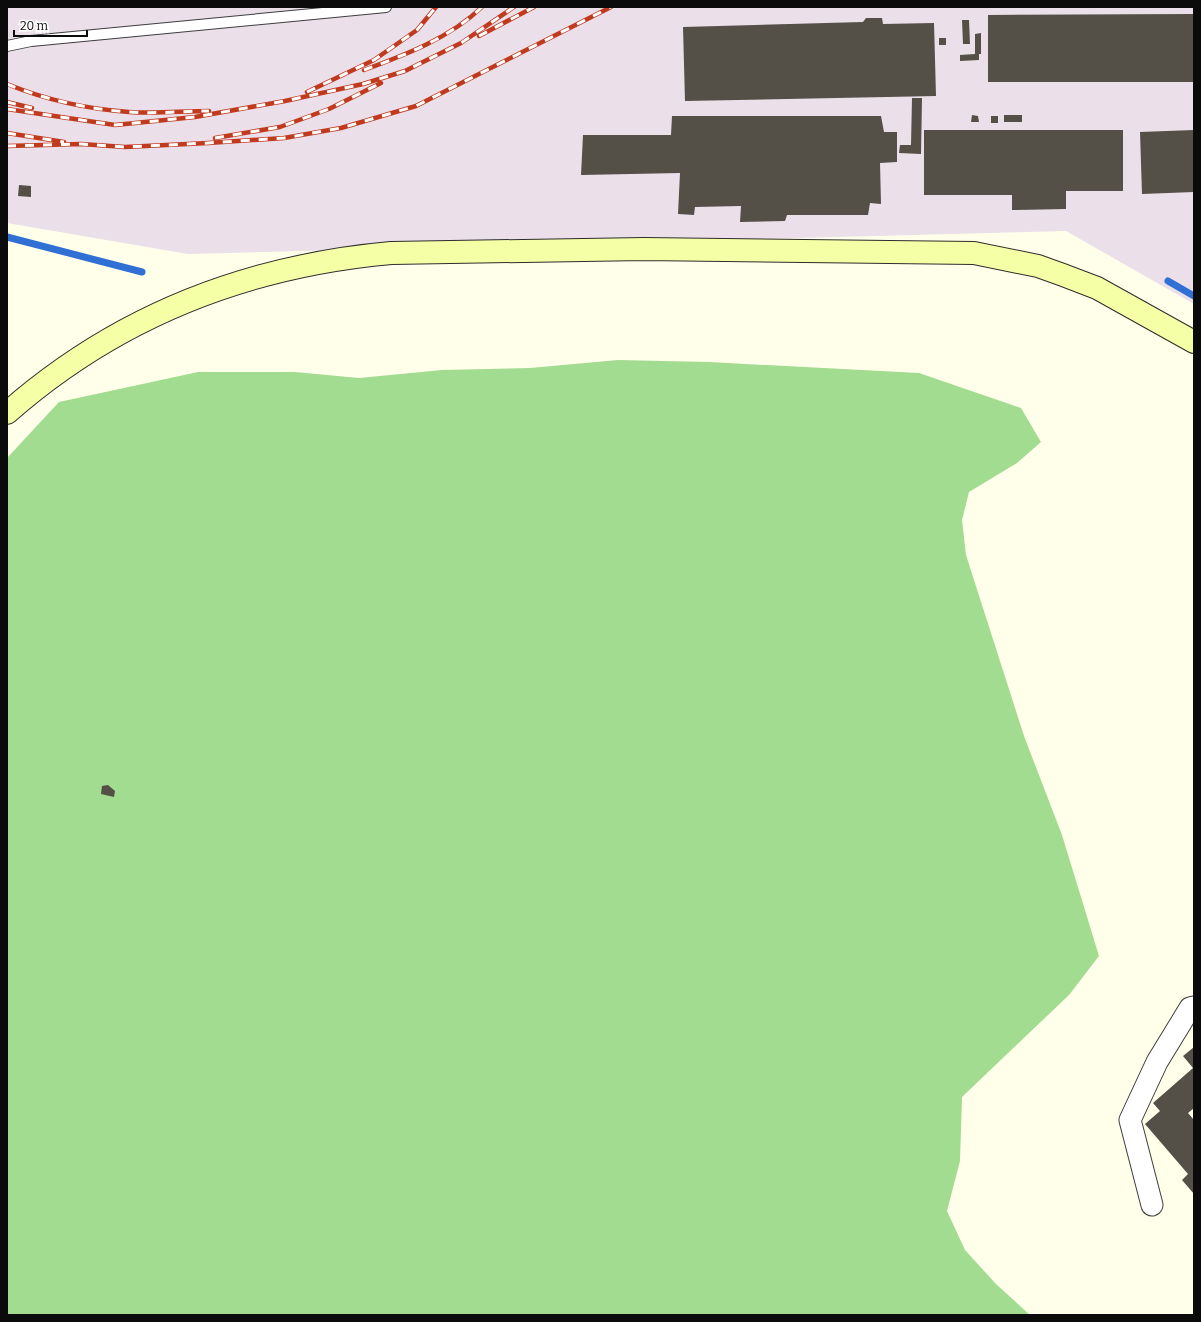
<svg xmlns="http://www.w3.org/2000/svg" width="1201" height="1322" font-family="Bitter,serif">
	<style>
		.industrial { fill: #ebdfea }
		.forest { fill: #a2dc91 }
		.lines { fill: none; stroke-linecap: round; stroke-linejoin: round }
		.stream { stroke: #306fd3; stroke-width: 7 }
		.building { fill: #544f47 }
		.lane-casing { stroke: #3e3e3e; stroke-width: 12 }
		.street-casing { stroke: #3e3e3e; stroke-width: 23 }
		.secondary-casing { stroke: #2d2d2d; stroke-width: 24 }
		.lane { stroke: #fff; stroke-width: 10 }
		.street { stroke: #fff; stroke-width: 21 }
		.secondary { stroke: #f5ffa5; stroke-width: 22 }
		.rail-casing { stroke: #c13a1e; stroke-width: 4.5 }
		.rail { stroke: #fff; stroke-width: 3; stroke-dasharray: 9; stroke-linecap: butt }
	</style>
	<rect width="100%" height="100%" fill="#ffffea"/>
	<path class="industrial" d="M7,7H1194V304L1066,231L188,254L7,223Z"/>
	<path class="forest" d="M618,360L709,362L919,373L1021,408L1041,442L1017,463L969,492L962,520L966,555L1024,736L1062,835L1099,956L1069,995L962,1097L960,1161L947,1211L965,1250L996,1284L1030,1315H7V458L59,402L198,372H295L359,378L442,370L530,368Z"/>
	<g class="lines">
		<path class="stream" d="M7,237L142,272
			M1168,281L1194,296"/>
	</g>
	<path class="building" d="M1194,14V82H988V15Z
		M866,18H882L883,24L934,23L936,96L685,101L683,27L863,22Z
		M962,20H969L970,44H963Z
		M981,33V54H979V60L960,61V55L975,54V34Z
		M939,38H946V45H939Z
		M912,98H922L921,154L899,153L900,145H911Z
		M972,115L978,116L979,122H971Z
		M1004,115H1022V122H1004Z
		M672,116H881L884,132H897V162L880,163L881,204L870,203L868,215H787L785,221L740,222L741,206L695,207L694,215L678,214L680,173L581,175L583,135H671Z
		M991,116H998V123H991Z
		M924,130H1123V191H1066V209L1012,210V195H924Z
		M1194,130V192L1142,194L1140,132Z
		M19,185L31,186V197L18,196Z
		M108,785L115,791L114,797L101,794L102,786Z
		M1194,1047V1108L1188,1113L1194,1120V1194L1182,1180L1188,1174L1145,1124L1160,1111L1153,1103L1193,1068L1183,1056Z"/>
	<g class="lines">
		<g class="lane-casing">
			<path id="lane" d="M7,46L31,41L386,7"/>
		</g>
		<g class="street-casing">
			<path id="street" d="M1152,1205L1130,1120L1157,1062L1190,1008L1194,1007"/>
		</g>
		<g class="secondary-casing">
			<path id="secondary" d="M7,413C117,316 246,266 391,253L644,249L974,253L1038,266L1063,275L1097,288L1194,342"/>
		</g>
		<use href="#lane" class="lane"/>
		<use href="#street" class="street"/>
		<use href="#secondary" class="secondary"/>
		<g class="rail-casing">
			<path id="rail" d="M479,36L534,7
				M364,70C405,55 450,38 482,7
				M7,84C46,100 87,109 129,112C156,114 183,111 209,111
				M307,92L374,60L417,30L436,7
				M7,102L32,108
				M7,109L115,125L195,117L285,101L363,84L405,71L461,43L514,7
				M7,133L64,142
				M215,138L280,127L329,109L381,83
				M7,146L81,144L125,147L208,143L284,138L341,128L416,106L611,7"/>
		</g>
		<use href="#rail" class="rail"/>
	</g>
	<rect width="1201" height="1322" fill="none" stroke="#0b0b0b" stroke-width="16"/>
	<path d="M14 30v6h73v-6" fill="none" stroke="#0b0b0b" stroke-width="2"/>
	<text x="20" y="30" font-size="12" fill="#0b0b0b" stroke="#ffffff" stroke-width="3" paint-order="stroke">20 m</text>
</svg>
